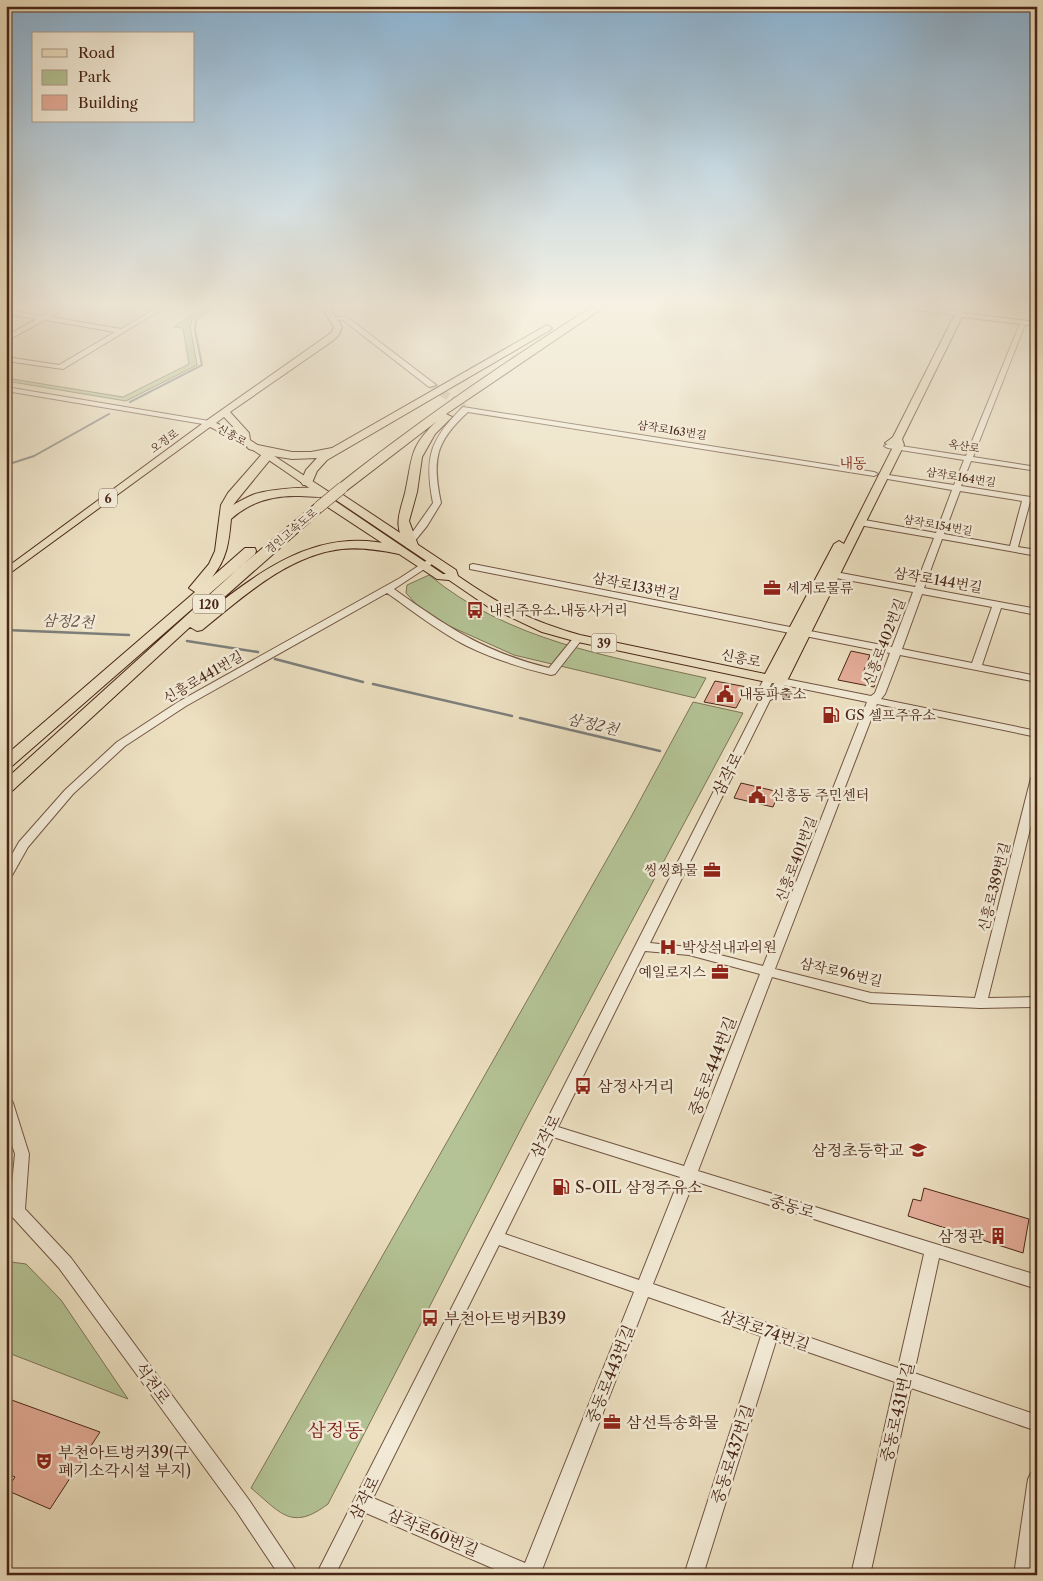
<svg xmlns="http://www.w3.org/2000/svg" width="1043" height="1581" font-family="'Libre Caslon Text','Noto Serif KR',serif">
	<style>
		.green { fill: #b4c395; stroke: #7e7456 }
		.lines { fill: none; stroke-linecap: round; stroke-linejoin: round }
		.stream-far1 { stroke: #7d7f7c; stroke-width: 2 }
		.stream { stroke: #7d7f7c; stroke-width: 2.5 }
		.building { fill: #e5ad99; stroke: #492617 }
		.minor-tunnel { stroke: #cbbb9f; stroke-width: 8; stroke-dasharray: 8 4; stroke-linecap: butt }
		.minor-casing { stroke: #725442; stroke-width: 2 }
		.major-casing { stroke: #492617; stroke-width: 2 }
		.highway-casing { stroke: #492617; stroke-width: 2 }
		.minor { fill: #f3ebd7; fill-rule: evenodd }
		.major { fill: #ece0c1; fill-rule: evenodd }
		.highway { fill: #ece0c1; fill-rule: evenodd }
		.highway-bridge-casing { stroke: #492617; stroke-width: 12; stroke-linecap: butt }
		.highway-bridge { stroke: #ece0c1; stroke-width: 11 }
		.labels { text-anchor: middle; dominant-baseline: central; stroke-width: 5; stroke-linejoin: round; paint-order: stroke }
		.far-street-label { font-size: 11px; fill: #492617; stroke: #f3ebd7 }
		.shield { fill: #f3ebd7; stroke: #7c6151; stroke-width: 1 }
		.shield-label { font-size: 12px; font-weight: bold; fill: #492617 }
		.far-quarter-label { font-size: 14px; fill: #7a1f14; stroke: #f3ebd7 }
		.street-label { font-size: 14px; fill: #492617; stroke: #f3ebd7 }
		.poi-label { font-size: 14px; fill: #492617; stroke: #f3ebd7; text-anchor: start }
		.water-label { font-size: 15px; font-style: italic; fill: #5e4b41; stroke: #f3ebd7 }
		.near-street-label { font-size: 16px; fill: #492617; stroke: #f3ebd7 }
		.near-poi-label { font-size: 16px; fill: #492617; stroke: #f3ebd7; text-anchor: start }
		.near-quarter-label { font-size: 19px; fill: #7a1f14; stroke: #f3ebd7 }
	</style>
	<rect width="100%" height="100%" fill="#ece0c1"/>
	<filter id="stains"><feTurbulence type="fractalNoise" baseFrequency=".004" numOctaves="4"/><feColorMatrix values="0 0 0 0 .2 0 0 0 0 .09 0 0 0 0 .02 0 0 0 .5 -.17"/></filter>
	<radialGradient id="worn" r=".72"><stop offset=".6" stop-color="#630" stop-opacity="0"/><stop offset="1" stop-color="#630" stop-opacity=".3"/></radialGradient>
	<path class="green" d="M209,305H212L192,320L190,326L197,365L126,401L6,381V378L123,397L189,364L183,328L174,327Z
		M429,575C509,641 608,656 706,678L695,698L514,655L427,616L406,593L407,585Z
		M693,702L743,713L524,1123L328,1504C291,1532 280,1512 251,1488L631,817Z
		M11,1262L26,1264L61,1300L128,1399L6,1352V1268Z"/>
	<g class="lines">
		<path class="stream-far1" d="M130,402L202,365L195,330L196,320L216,305
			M6,465L34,456L109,414"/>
		<path class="stream" d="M6,630L129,635
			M187,641L258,652
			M275,659L363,682
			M373,684L512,716
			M520,718L660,751"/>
	</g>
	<path class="building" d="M851,651L870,655L863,673L878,676L874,687L838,680Z
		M715,681L747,687L736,708L704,702Z
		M741,783L779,792L773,807L734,798Z
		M924,1188L1029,1219L1023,1253L908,1216L913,1199L921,1201Z
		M6,1398L100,1432L50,1509L6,1490L15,1477L6,1473Z"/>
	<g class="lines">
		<path class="minor-tunnel" d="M432,385L464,408"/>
		<g class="minor-casing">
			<path id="minor" d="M63,305H71L51,317L121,329L161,305H169L63,369L6,361V357L59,365L115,332L45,320L6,341V336L37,319L6,314V310L43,316Z
				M888,305H907L957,312L961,305H967L961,315L959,316Z
				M332,317H347L436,385L429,387L343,320L332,319Z
				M1021,321L1026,322L973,457L1037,467V471L971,461L961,486L1037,498V503L1030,502L1018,547L1037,550V556L942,539L924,588L1037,609V615L1001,608L982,665L1037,676V682L900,655L885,694L881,699L1037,731V737L877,704L775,969L871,993L975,998L1031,778L1037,775V801L988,998L1037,997V1007L980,1008L871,1003L772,977L698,1171L1037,1275V1289L939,1258L914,1373L1037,1415V1431L911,1388L870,1575H851L895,1382L776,1341L703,1575H684L761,1336L648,1297L540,1575H508L366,1513L335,1575H316L761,698L757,692L765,677L769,676L774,679L767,692L768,694L777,679L781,678L871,696L875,693L890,653L805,636L800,633L805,630L892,647L913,592L825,576L820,573L825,570L915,587L934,538L859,525L855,522L859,519L936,533L952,490L882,478L878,476L882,474L954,485L964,460L888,448L884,446L888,444L966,456ZM960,491L1022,501L1010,546L944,534ZM922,594L992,607L972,663L902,649ZM784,685L867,702L763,966L689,947L650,943L770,700L778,697ZM645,951L689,955L760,974L684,1166L558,1127ZM553,1137L680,1177L639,1280L505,1234ZM694,1181L924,1254L898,1368L653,1284ZM499,1245L634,1292L525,1563L373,1498Z
				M6,387L209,421L213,423L209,425L6,391Z
				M463,407L874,472L878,474L874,476L468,412C435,442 432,460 441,503L427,526L414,542H408L407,540L433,503C424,458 430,439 463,407Z
				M432,557L435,558V562L394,589C447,627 484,652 549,668L575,636H581L583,638L555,674L551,675C522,668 494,659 467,646C439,632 413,611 387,593L186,706L125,746L73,794L28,847L10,879L6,880V865L19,842L65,790L117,742L178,702L400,578Z
				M473,564L795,628L800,631L795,634L470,569V565Z
				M6,1098L11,1099L13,1103L29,1154L25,1209L71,1258L249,1500L299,1575H279L237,1512L59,1268L6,1210V1193L11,1194L15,1154L6,1127Z
				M1037,1470V1545L1033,1575H1014L1028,1479L1031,1473Z"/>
		</g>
		<g class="major-casing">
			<path id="major" d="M320,305H328L342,327L338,336L331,342L230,412L249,433L250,440L329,492L343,495L456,570L458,576C500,605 530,621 580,635L765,674L834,544L839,541L844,544L894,445L890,446L885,443L893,437L956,312L1037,322V326L962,317L902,439L904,445L787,681L781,685L578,642L542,632L487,606L449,580L437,579L323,504L321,496C285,471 250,445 210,427L6,576V568L206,421L331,333L334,327ZM224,417L240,434L216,423ZM332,499L336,500L446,574H443Z"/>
		</g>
		<g class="highway-casing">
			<path id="highway" d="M595,305H607L446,414L452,417L435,434L422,457L417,492L409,521L418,545L417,548H407C393,525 399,516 405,493C413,458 408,448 437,421L346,491H338L336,488L338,485C420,420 506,361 595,305Z
				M547,325L552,328L550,330L327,460L317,471L311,485H303L301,482L306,470L317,458L292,459L273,456L233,505C240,501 247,497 255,494C269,490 319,483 329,493L327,496C319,498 309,496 300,496C274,495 251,501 231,519C229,542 227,559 212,577L245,548H255L256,551L255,554L12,766L6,768V755L195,592L189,588L209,564L215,551L221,505L228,493L263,453L249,449L247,447L249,445L253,444L292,452H311L332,448Z
				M319,503L325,507L323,510L204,615C255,575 308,533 376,542C385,543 400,544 405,550L399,554C380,550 361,547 342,549C288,555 243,597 202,630L197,631L190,627L12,791L6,793V779L240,567L315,504Z"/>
		</g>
		<use href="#minor" class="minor"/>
		<use href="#major" class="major"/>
		<use href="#highway" class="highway"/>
		<g class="highway-bridge-casing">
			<path id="highway-bridge" d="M319,507L342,488"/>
		</g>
		<use href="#highway-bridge" class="highway-bridge"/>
	</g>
	<linearGradient id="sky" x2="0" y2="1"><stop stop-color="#8bb6d8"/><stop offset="0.58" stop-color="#f6f1e3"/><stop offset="1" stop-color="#f6f1e3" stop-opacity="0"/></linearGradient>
	<rect width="1043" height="526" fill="url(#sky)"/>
	<defs>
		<g id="office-bare" transform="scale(1.35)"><path d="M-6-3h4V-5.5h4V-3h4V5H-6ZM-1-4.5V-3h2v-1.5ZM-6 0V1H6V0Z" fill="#8f2418" stroke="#f3ebd7" stroke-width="2.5" paint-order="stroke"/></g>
		<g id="bus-bare" transform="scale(1.35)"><path d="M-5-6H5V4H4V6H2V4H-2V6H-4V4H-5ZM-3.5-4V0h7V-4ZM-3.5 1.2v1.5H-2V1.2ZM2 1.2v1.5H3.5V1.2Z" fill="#8f2418" stroke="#f3ebd7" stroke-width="2.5" paint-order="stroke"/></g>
		<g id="civic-bare" transform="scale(1.35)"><path d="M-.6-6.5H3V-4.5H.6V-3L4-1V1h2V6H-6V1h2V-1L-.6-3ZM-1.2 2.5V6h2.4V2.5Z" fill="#8f2418" stroke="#f3ebd7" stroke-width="2.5" paint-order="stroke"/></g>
		<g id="fuel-bare" transform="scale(1.35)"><path d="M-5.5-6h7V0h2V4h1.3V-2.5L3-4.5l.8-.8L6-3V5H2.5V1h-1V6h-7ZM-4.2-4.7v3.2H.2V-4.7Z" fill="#8f2418" stroke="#f3ebd7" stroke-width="2.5" paint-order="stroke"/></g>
		<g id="hospital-bare" transform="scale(1.35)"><path d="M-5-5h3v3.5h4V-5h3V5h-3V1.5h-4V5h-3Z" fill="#8f2418" stroke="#f3ebd7" stroke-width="2.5" paint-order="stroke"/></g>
		<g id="school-bare" transform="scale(1.35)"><path d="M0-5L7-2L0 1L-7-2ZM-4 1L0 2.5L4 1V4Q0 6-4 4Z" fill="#8f2418" stroke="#f3ebd7" stroke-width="2.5" paint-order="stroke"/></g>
		<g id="building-bare" transform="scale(1.35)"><path d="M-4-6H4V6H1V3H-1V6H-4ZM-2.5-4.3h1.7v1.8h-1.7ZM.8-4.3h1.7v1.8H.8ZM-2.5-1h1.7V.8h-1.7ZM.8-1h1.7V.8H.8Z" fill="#8f2418" stroke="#f3ebd7" stroke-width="2.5" paint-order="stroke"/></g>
		<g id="theatre-bare" transform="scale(1.35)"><path d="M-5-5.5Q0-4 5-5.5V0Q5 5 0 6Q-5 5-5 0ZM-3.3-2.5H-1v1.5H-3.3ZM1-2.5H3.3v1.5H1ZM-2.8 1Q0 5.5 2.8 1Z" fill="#8f2418" stroke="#f3ebd7" stroke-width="2.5" paint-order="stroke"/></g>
	</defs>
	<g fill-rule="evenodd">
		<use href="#office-bare" x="772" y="588"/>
		<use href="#bus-bare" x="475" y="610"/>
		<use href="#civic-bare" x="725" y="694"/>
		<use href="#fuel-bare" x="831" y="715"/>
		<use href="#civic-bare" x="757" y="795"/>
		<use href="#office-bare" x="712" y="870"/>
		<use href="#hospital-bare" x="668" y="947"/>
		<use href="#office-bare" x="720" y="972"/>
		<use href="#bus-bare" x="583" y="1086"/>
		<use href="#school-bare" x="918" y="1150"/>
		<use href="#fuel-bare" x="561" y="1187"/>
		<use href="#building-bare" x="998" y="1236"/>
		<use href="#bus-bare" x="430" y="1318"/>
		<use href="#office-bare" x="612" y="1422"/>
		<use href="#theatre-bare" x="44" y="1461"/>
	</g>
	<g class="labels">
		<g class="far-street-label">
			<text transform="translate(672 430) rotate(9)">삼작로163번길</text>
			<text transform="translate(232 435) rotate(29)">신흥로</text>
			<text transform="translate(164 441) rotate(-36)">오정로</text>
			<text transform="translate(964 446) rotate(9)">옥산로</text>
			<text transform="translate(961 477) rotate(9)">삼작로164번길</text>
			<text transform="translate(938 525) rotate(10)">삼작로154번길</text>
			<text transform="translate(291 531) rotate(-40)">경인고속도로</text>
		</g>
		<g class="shield">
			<rect x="99" y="488.5" width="18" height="19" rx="4"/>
			<rect x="193" y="594.5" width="32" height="19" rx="4"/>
			<rect x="591.5" y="633.5" width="25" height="19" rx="4"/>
		</g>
		<g class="shield-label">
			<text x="108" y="498">6</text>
			<text x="209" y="604">120</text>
			<text x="604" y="643">39</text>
		</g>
		<g class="far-quarter-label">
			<text x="853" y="463">내동</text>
		</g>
		<g class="street-label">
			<text transform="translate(938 580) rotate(10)">삼작로144번길</text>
			<text transform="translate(636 586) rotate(11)">삼작로133번길</text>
			<text transform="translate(884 642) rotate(-69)">신흥로402번길</text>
			<text transform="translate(741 658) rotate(12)">신흥로</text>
			<text transform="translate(203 677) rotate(-30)">신흥로441번길</text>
			<text transform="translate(796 859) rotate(-69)">신흥로401번길</text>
			<text transform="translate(994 887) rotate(-76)">신흥로389번길</text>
			<text transform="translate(841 972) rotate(13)">삼작로96번길</text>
		</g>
		<g class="poi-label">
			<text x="786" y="588">세계로물류</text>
			<text x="489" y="610">내리주유소.내동사거리</text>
			<text x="739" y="694">내동파출소</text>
			<text x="845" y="715">GS 셀프주유소</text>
			<text x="771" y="795">신흥동 주민센터</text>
			<text x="698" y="870" text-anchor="end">씽씽화물</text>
			<text x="682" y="947">박상석내과의원</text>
			<text x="706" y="972" text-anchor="end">예일로지스</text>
		</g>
		<g class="water-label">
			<text transform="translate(68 621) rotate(2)">삼정2천</text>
			<text transform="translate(593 724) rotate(13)">삼정2천</text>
		</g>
		<g class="near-street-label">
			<text transform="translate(727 774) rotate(-63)">삼작로</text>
			<text transform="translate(712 1066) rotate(-69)">중동로444번길</text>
			<text transform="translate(545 1136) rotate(-63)">삼작로</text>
			<text transform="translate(792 1206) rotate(17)">중동로</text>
			<text transform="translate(765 1330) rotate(19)">삼작로74번길</text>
			<text transform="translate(610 1374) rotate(-68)">중동로443번길</text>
			<text transform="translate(153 1383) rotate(54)">석천로</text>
			<text transform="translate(897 1412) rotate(-77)">중동로431번길</text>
			<text transform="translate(732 1454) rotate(-72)">중동로437번길</text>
			<text transform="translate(364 1498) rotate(-63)">삼작로</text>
			<text transform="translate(433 1532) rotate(23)">삼작로60번길</text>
		</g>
		<g class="near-poi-label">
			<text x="597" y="1086">삼정사거리</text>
			<text x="904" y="1150" text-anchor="end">삼정초등학교</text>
			<text x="575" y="1187">S-OIL 삼정주유소</text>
			<text x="984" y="1236" text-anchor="end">삼정관</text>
			<text x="444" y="1318">부천아트벙커B39</text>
			<text x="626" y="1422">삼선특송화물</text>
			<text x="58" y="1452">부천아트벙커39(구<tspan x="58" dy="18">폐기소각시설 부지)</tspan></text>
		</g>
		<g class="near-quarter-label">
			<text x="335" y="1430">삼정동</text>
		</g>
	</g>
	<rect width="1043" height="1581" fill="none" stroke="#ece0c1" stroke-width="25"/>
	<rect x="8" y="8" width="1028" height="1566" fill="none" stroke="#492617" stroke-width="2.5"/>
	<rect x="12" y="12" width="1018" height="1556" fill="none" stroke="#492617"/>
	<rect x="32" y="32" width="162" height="90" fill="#f3ebd7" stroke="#af9c8a"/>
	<rect x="42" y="49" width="25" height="8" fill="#ece0c1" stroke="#af9c8a"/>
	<text x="78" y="58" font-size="15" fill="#492617">Road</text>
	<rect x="42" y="70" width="25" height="15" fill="#b4c395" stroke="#af9c8a"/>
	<text x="78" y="82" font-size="15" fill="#492617">Park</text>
	<rect x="42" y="95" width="25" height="15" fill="#e5ad99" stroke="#af9c8a"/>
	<text x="78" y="108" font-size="15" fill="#492617">Building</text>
	<rect width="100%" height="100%" filter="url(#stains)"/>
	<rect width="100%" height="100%" fill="url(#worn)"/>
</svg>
